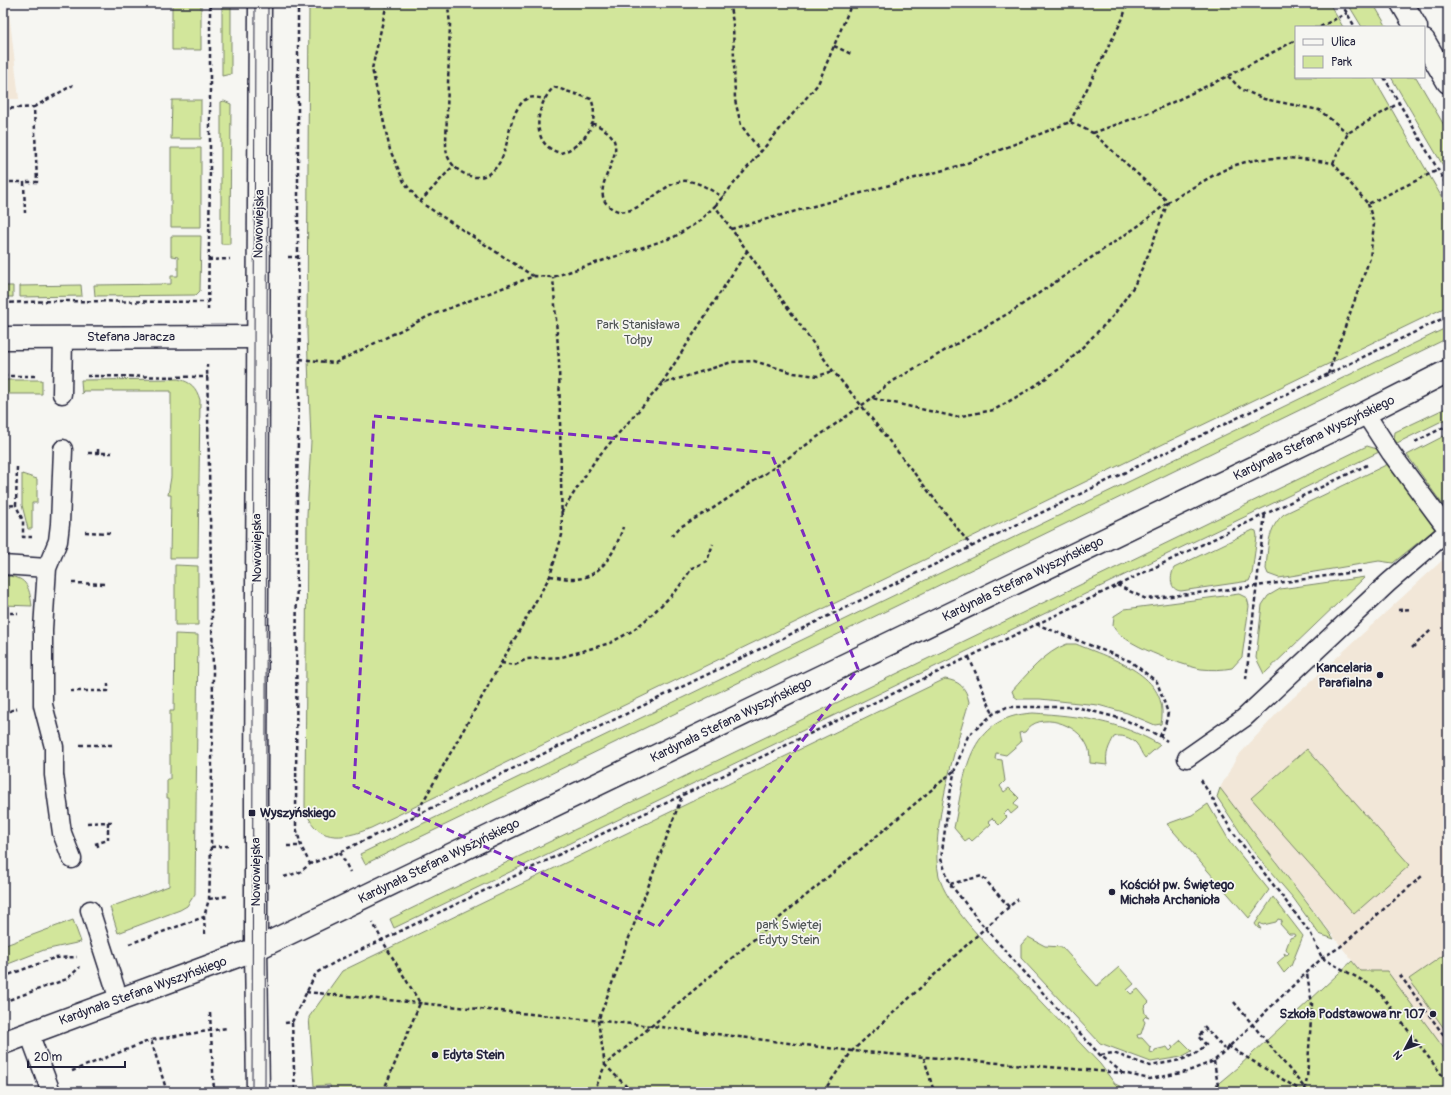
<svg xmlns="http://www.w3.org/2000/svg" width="1451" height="1095" font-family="Pangolin,sans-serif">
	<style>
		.built { fill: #f2e7d8 }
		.green { fill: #d2e69b; stroke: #7a846b }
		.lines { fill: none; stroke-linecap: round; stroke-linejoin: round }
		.service-casing { stroke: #22223b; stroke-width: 21 }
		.minor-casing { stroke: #22223b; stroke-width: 25 }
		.tertiary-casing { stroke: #22223b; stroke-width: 25 }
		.secondary-casing { stroke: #22223b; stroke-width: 25 }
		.path { stroke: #22223b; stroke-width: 2.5; stroke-dasharray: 4 3; stroke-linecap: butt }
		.service { stroke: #f6f6f2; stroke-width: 18 }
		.minor { stroke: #f6f6f2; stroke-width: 22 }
		.tertiary { stroke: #f6f6f2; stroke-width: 22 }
		.secondary { stroke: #f6f6f2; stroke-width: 22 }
		.tram { stroke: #22223b; stroke-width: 1 }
		.marked { fill: none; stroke: #7b2cbf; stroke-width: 3; stroke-dasharray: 8 5; stroke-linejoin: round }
		.poi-dot { fill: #22223b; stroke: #f6f6f2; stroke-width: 1.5 }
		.labels { text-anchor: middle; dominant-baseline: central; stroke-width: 3.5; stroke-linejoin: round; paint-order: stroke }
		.street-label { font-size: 13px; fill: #22223b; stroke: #f6f6f2 }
		.park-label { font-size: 13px; fill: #4e5353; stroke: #f6f6f2 }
		.poi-label { font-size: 13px; font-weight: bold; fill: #22223b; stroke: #f6f6f2; text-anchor: start }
	</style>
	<rect width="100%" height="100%" fill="#f6f6f2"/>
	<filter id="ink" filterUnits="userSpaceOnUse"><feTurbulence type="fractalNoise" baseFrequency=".025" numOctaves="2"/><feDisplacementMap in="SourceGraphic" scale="8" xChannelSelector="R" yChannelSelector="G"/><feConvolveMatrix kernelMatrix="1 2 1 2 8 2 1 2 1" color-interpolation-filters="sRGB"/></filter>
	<g filter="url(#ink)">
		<path class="built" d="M3,3H8L19,99H3Z
			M1448,555V1054L1387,971H1360L1220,788L1237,757L1282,708Z"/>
		<path class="green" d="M172,3H201V50H172Z
			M222,3H231V74L222,76Z
			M309,3H1329L1343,27H1296V77H1373L1448,208V306L371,828C342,840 314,843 305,807L307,515L311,441L307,333Z
			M1373,3L1387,27H1362L1348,4Z
			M1391,77H1416L1448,132V174Z
			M172,100H201V139H171Z
			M224,101L231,104L230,244H221V102Z
			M171,148H201V227H171Z
			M171,236H201L200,291L196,295L95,296L94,285L171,284V276H178V257L171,256Z
			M81,285L82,296L20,297V286Z
			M3,286H13V297H3Z
			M1448,327V338L365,864L360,854Z
			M178,379C191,382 196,387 200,400L198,558H170L171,495H168L171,477V391H83L82,394L81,380Z
			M3,380H42V394H3Z
			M1448,407V418L1397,443L1394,439L1395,432Z
			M1448,434V512L1407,455Z
			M1367,446L1377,449L1379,452L394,928L390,919Z
			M1388,464L1435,529L1393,563L1379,561L1279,578L1268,574L1266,569C1268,549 1267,528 1284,514Z
			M22,474L37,479V503H32V529H28L22,505Z
			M1253,530L1256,531L1257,536L1252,574L1249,581L1181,591C1169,590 1170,576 1174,568Z
			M175,565L198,566V625H175Z
			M3,576C26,576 29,585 32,606L3,605Z
			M1365,577L1264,674L1256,658L1262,605L1268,596L1280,589Z
			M1239,594L1247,598L1249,606L1242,657L1232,668C1222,670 1211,670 1201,669C1181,665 1121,644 1113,626L1114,616L1125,609Z
			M3,620H6L4,688H3Z
			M175,634L198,635L195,894L187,906L180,910L118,933L110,907L169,886V798H167V779H170V711H174Z
			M1067,644H1076C1111,659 1171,674 1161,724L1155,725L1127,713L1098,705L1040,699H1018L1014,696L1012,691C1027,674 1045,652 1067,644Z
			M945,679C959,681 966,687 969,702C956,745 929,834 939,876C945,903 987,945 1006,965C1037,998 1069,1031 1100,1064L1115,1084L1133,1092H331L330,1085L314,1086L309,1017L342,971Z
			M1033,713C1080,716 1119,721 1160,745L1145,758C1141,754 1140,747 1136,743C1131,738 1121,734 1114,737C1109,746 1105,754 1107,765L1090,763C1090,758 1090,750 1087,745C1078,724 1039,710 1025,732L1019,733L1021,742L1006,755L996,753L995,759L1002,760L1005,781L1000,786L1004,792L1009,788L1019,798L1014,803L1018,808L1011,814L1008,810L1004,814L1007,817L999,825L992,818L988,821L991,824L972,841L969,838L965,841L954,828C965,775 966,717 1033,713Z
			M1307,749L1410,865L1354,914L1251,798Z
			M1220,788L1329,932L1334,939L1319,934L1294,899L1252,850L1217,797Z
			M1208,804L1230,842L1269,890L1249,918L1167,824L1192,815Z
			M1273,897L1303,936L1291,966L1284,973L1277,963L1285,956L1284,953L1287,955L1289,953L1286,949L1290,938L1295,936L1294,934H1289L1280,924L1282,920L1278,919L1276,922L1263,925L1260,923L1259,926L1261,929L1258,928L1255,924Z
			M73,920L81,942L44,950L3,966V946Z
			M1028,937L1045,946L1062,947L1097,986L1119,967L1134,984L1127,990L1131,994L1138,989L1149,1002L1144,1007L1145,1014L1149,1017L1146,1016L1143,1019L1145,1022L1141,1034L1137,1035L1138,1038H1142L1151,1048L1150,1052L1154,1053L1155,1050L1167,1047L1170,1051L1173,1048L1171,1046L1173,1047L1181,1040L1192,1051L1181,1057L1151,1062L1100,1043L1021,958V945Z
			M1448,952V1034L1409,979Z
			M1352,961L1360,971H1387L1448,1054V1092H1208L1238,1067Z"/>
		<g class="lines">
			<g class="service-casing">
				<path id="service" d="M62,394L63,337
					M1365,413L1391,453L1448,530
					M63,449L60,524L58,541L47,568L43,629V705L54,747V775L62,833L72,859
					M3,565L47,568
					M1187,758L1244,718L1388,583L1448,531
					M90,910L119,1000
					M29,1033L51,1092"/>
			</g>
			<g class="minor-casing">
				<path id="minor" d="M1402,3L1416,27
					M1424,41L1448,82
					M3,338L259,337"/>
			</g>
			<g class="tertiary-casing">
				<path id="tertiary" d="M258,1092L256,949V782L260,3"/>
			</g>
			<g class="secondary-casing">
				<path id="secondary" d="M3,1043L256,949L1334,429L1448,371"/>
			</g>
			<path class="path" d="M298,3V257L300,359L297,481L296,827L301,846L310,864
				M387,3L372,69L390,150L404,182L420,202L533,276
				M446,3L448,7L450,24L446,142C446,146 446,152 448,157C455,173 477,184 491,172C511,157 505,124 520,105C527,95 534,97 545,99
				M729,3L733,22L735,100L741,125L761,152
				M1341,3L1355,27
				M1320,27L1347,13
				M834,46L851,54
				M1228,76L1241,89L1264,99L1319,110L1348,133
				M1384,77L1448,187
				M554,87L591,99C601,123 583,146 561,153C529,146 535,105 554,87Z
				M34,107L73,85
				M3,109L34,107L37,182H24
				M1070,122L1122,20L1128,3
				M592,123C601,127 614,133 615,145C618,164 587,194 613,209C637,222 664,178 687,181C700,182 712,191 723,197
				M1093,133L1154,111L1228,76L1296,40
				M1333,163L1348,133L1399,103
				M3,182H24L25,213
				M420,202L454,165
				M715,206L818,84L852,3
				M731,229L962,165L1070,122L1093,133L1168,202C1188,191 1211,175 1233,166C1265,154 1300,158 1333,163L1368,204L1438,170
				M288,257H298
				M208,260L230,259
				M3,303L52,301L208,302
				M208,310L210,170V3
				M300,359L335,363L429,316L534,276L553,277L674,237L698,222L715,206L833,371L861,405L972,547
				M1328,374L1370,258L1374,224L1368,204
				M3,376H36
				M87,376L208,377
				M662,383L747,251
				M872,398L888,384L1014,310L1141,224L1167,203
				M1415,442L1448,425
				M98,449V453
				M88,453H112
				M17,467L16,505L23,521V537H32
				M3,506L16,505
				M561,513L596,459L662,384L732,362L754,361L794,373L818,376L833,371
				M85,532L112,533
				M672,536L680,527L712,509L781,463L872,398L956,417L994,410L1030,389L1065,365L1113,316L1134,286L1148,255L1168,202
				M550,576C558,577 565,579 572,579C601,580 616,550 623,527
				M72,583L107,584
				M1117,585L1146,599L1257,586L1361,571
				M1398,610L1412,609
				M3,613H18
				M1036,624L1130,661L1157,682L1168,713L1165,726L1160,736
				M1444,645L1448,641
				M1412,648L1431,630
				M969,657L993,714
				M501,663L515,665L527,659L562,657L610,643L632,631L648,618L676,591L692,568L707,561L713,544
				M1246,679L1265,513
				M70,691H108V684
				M3,714L17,708
				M80,745H112
				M1201,780L1232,831L1311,934L1322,958
				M415,816L550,576L562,535L559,362L553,277
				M108,822H112
				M87,823L108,822V840L95,844
				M97,843L99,849
				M287,846H301
				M211,847L228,846
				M340,852L350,872
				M284,877L300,872L310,864L340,852L415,816L1448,316
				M950,884L982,876L1009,907
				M209,899L228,896
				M205,934L204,917L209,899L211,847L213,672L207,365
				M129,944L204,917
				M1322,958L1376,988L1448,1083
				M1400,975L1448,1041
				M3,977L54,958L77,957
				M306,992L653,1026L852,1051L1123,1073L1150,1079L1186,1072L1214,1061L1322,958L1340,947L1422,876
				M3,1002L67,979L80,967
				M1234,1002L1308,1092
				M210,1013L214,1092
				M285,1023L292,1022L316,973L341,959L382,940L373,923
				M292,1023L295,1092
				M1204,1026L1224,1049
				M1228,1046L1300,1090
				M1101,1055L1113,1053L1150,1066L1181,1060L1195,1054L1206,1045L1198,1036L1207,1029
				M924,1058L934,1092
				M1214,1061L1219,1092
				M72,1071L151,1040
				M1123,1073L1100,1055L1044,994L985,928L950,884L941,859L949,799L955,769L968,736L993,714L1007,707H1076L1123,719L1160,736L1167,741
				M167,1092L151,1040L227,1028
				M383,1092L420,1003L382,940L1367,465
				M594,1092L605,1065L598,1021L682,796
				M632,1092L605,1065L955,770
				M823,1092L852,1051L985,928L1018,899
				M1297,1092L1305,1088L1307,1079L1312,1004L1307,974"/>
			<use href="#service" class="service"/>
			<use href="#minor" class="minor"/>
			<use href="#tertiary" class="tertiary"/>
			<use href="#secondary" class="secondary"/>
			<path class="tram" d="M252,1092L255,3
				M265,1092L268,3"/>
		</g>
	</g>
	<path class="marked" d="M374,416L771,453L858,669L658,927L354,786Z"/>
	<g class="poi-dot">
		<circle cx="1380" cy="675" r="4"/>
		<rect x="248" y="809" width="8" height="8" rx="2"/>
		<circle cx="1112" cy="892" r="4"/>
		<circle cx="1433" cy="1014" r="4"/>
		<circle cx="435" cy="1055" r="4"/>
	</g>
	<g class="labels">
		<g class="street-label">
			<text transform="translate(259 224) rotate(-89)">Nowowiejska</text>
			<text x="131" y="337">Stefana Jaracza</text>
			<text transform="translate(1314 438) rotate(-26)">Kardynała Stefana Wyszyńskiego</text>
			<text transform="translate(257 548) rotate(-90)">Nowowiejska</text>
			<text transform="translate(1023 579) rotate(-26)">Kardynała Stefana Wyszyńskiego</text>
			<text transform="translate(731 720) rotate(-26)">Kardynała Stefana Wyszyńskiego</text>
			<text transform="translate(439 861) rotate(-26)">Kardynała Stefana Wyszyńskiego</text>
			<text transform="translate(256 872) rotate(-90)">Nowowiejska</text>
			<text transform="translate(143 991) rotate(-20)">Kardynała Stefana Wyszyńskiego</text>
		</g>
		<g class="park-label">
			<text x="638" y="325">Park Stanisława<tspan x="638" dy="15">Tołpy</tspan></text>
			<text x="789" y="925">park Świętej<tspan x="789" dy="15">Edyty Stein</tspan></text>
		</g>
		<g class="poi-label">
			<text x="1372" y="668" text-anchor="end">Kancelaria<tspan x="1372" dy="15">Parafialna</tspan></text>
			<text x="260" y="813">Wyszyńskiego</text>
			<text x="1120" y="885">Kościół pw. Świętego<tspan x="1120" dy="15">Michała Archanioła</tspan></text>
			<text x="1425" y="1014" text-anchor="end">Szkoła Podstawowa nr 107</text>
			<text x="443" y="1055">Edyta Stein</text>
		</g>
	</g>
	<rect width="1451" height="1095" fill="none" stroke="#f6f6f2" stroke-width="16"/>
	<rect x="8" y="8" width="1435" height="1079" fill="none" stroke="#22223b" stroke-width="1.5" filter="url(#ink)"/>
	<rect x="1295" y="26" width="130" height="52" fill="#f6f6f2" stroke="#a1a1a9"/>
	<rect x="1303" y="39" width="20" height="6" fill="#f6f6f2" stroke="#a1a1a9"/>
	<text x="1331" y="46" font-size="12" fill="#22223b">Ulica</text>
	<rect x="1303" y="56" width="20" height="12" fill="#d2e69b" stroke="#a1a1a9"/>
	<text x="1331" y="66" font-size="12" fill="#22223b">Park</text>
	<g transform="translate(1405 1049) rotate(229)" stroke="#f6f6f2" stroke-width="3" paint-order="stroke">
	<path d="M0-3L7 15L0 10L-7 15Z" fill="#22223b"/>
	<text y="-6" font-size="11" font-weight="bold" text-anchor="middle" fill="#22223b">N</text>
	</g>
	<path d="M28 1061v6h97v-6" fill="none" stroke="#22223b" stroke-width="2"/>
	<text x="34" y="1061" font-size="12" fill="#22223b" stroke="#f6f6f2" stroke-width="3" paint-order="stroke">20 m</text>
</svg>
